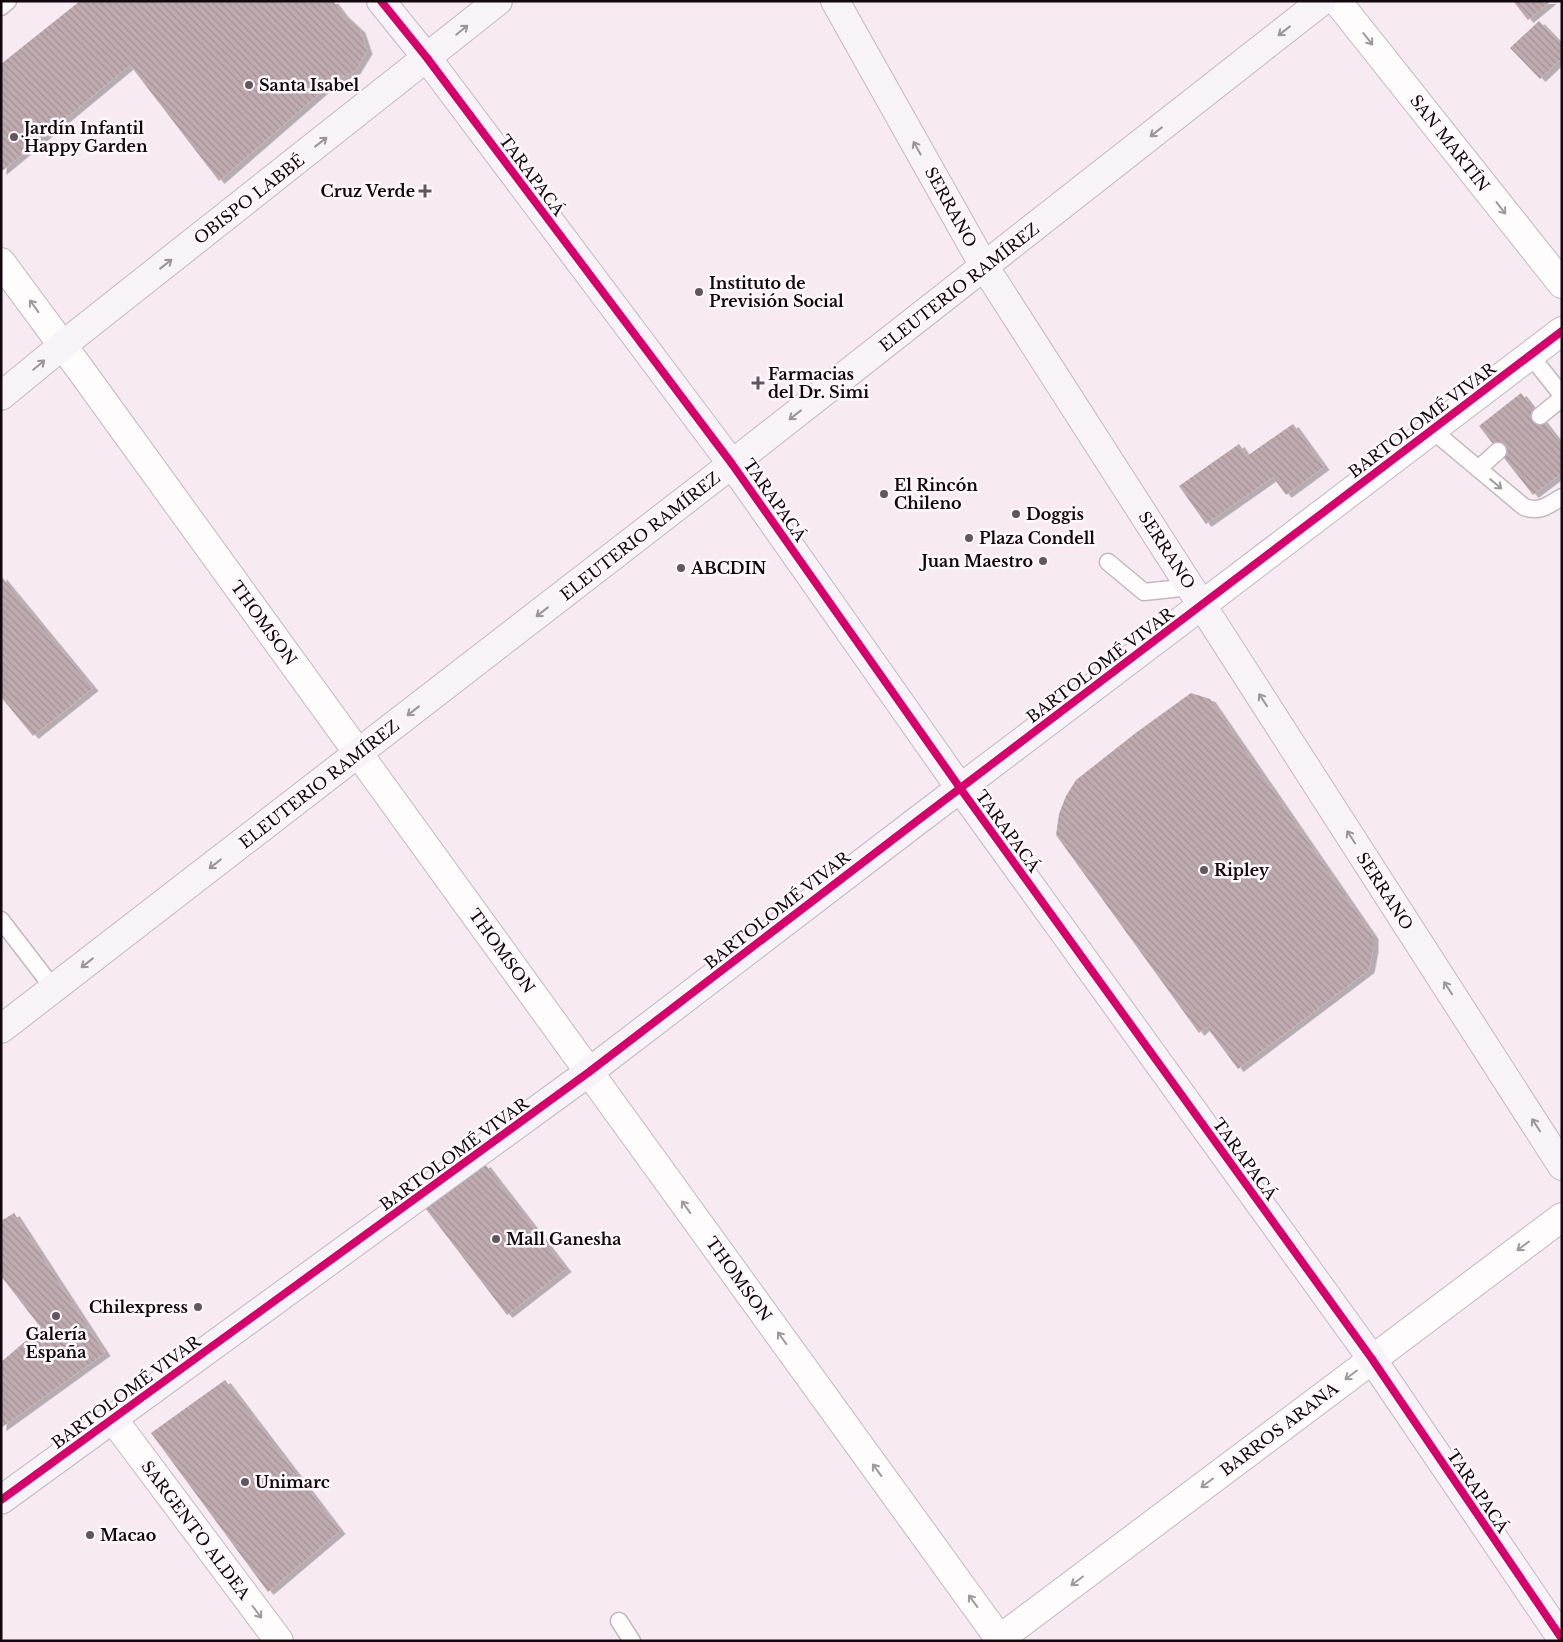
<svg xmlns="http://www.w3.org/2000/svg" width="1563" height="1642" font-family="'Libre Baskerville',serif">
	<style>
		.building { fill: url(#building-back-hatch); filter: url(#shadow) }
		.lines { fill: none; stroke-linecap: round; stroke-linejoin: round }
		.lane-casing { stroke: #c4b8c0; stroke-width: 19 }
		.street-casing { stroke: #c4b8c0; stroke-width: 30 }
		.secondary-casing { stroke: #c4b8c0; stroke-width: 30 }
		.lane { stroke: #fefcfd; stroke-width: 16 }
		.street { stroke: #fefcfd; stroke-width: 28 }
		.secondary { stroke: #f7f3f8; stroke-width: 28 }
		.cycleway-casing { stroke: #fff8fc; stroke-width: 11 }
		.cycleway { stroke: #d6006c; stroke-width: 8 }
		.oneway { stroke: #9b959a }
		.oneway2 { stroke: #a09a9d }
		.poi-dot { fill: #62565e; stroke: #fff8fc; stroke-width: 2 }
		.labels { text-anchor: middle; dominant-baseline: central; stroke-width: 5; stroke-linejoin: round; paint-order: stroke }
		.poi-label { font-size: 16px; font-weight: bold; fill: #12070e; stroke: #fff8fc; text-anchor: start }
		.street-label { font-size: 16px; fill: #12070e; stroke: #fff8fc }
	</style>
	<defs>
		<pattern id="building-back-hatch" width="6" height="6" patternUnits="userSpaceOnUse" patternTransform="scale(1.25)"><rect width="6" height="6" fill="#beaaaf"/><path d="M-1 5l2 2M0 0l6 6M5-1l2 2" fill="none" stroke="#a29195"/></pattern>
		<filter id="shadow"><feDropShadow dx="5.5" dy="3" stdDeviation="0" flood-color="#0004"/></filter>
	</defs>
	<rect width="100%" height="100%" fill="#f7eaf2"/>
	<path class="building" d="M80,1H333L343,14L360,30L367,51L355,71L335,80L219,181L130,65L1,172V64Z
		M1513,1H1551L1528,20Z
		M1539,21L1562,45V58L1540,79L1510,48Z
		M1521,393L1562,445V473L1533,495L1479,426Z
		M1293,424L1324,467L1286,495L1273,477L1206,524L1179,486L1239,444L1247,456Z
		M1,576L93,688L33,736L1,697Z
		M1191,693L1210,699L1373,936V949L1369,970L1238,1069L1206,1026L1199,1033L1056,835L1059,814L1066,796L1076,780L1137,732Z
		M485,1164L566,1269L507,1315L426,1209Z
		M14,1213L105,1353L1,1428V1362L41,1328L1,1276V1221Z
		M225,1380L340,1531L268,1592L151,1433Z"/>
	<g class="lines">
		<g class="lane-casing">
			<path id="lane" d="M1,7L8,1
				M1530,355L1562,395
				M1540,416L1562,398
				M1432,430L1524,507C1539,513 1549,505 1562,497
				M1478,469L1498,451
				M1108,562L1144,592L1190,587
				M1,920L54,989
				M619,1621L632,1641"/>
		</g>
		<g class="street-casing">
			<path id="street" d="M1337,1L1562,284
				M1,262L80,369L1001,1641
				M1202,605L1562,331
				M113,1419L279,1641
				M997,1641L1562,1217"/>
		</g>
		<g class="secondary-casing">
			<path id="secondary" d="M381,1L427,58L732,464L960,788L1372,1359L1562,1639
				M835,1L984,266L1562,1166
				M1,396L63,345L498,1
				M1,1029L732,464L1322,1
				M1,1500L589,1072L917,821L1202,605"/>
		</g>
		<use href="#lane" class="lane"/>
		<use href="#street" class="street"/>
		<use href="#secondary" class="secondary"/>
		<g class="cycleway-casing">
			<path id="cycleway" d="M381,1L427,58L732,464L960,788L1372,1359L1562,1639
				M1,1500L589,1072L917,821L1562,331"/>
		</g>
		<use href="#cycleway" class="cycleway"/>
	</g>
	<defs><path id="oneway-shaft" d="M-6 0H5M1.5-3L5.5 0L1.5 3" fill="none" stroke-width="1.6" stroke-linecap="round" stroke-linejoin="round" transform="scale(1.25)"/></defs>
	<g class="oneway">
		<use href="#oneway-shaft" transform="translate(462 30) rotate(-39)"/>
		<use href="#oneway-shaft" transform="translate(1284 31) rotate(142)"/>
		<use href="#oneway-shaft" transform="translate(1156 132) rotate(142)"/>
		<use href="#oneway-shaft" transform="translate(321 142) rotate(-38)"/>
		<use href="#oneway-shaft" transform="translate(917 148) rotate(-119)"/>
		<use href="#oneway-shaft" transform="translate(166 264) rotate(-38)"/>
		<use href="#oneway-shaft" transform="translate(39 365) rotate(-40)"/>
		<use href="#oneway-shaft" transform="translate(795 415) rotate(142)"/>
		<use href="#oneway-shaft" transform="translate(542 612) rotate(142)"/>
		<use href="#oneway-shaft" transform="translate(1263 700) rotate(-123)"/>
		<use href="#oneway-shaft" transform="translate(413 711) rotate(142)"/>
		<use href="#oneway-shaft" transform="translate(1351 837) rotate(-123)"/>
		<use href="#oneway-shaft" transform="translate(215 864) rotate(142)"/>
		<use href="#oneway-shaft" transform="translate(87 963) rotate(142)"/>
		<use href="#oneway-shaft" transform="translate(1448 988) rotate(-123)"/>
		<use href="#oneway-shaft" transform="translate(1536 1125) rotate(-123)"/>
	</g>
	<g class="oneway2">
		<use href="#oneway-shaft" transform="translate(1368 39) rotate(52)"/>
		<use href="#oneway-shaft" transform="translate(1501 208) rotate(52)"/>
		<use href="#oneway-shaft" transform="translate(34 306) rotate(-126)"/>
		<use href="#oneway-shaft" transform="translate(1496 484) rotate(40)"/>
		<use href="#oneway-shaft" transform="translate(686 1207) rotate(-126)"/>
		<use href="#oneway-shaft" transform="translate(1523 1246) rotate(143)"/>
		<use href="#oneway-shaft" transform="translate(782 1338) rotate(-126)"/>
		<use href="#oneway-shaft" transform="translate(1351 1375) rotate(143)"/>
		<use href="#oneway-shaft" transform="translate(877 1470) rotate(-126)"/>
		<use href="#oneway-shaft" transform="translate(1207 1483) rotate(143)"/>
		<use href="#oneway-shaft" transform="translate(1077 1581) rotate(143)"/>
		<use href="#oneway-shaft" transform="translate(973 1601) rotate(-126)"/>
		<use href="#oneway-shaft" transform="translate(257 1612) rotate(53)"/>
	</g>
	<g class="poi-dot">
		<circle cx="249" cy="85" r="5"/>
		<circle cx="14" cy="137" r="5"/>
		<path d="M422.5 183.5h5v5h5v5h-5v5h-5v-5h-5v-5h5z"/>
		<circle cx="699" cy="292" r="5"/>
		<path d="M755.5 375.5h5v5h5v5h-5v5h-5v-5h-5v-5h5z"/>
		<circle cx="884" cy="494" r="5"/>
		<circle cx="1016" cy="514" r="5"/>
		<circle cx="969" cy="538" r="5"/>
		<circle cx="1043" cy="561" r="5"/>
		<circle cx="681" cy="568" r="5"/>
		<circle cx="1204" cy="870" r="5"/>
		<circle cx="496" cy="1239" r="5"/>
		<circle cx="198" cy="1307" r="5"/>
		<circle cx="56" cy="1316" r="5"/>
		<circle cx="245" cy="1482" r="5"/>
		<circle cx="90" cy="1535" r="5"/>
	</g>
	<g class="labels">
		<g class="poi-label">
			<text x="259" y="85">Santa Isabel</text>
			<text x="24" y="128">Jardín Infantil<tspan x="24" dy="18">Happy Garden</tspan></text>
			<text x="415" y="191" text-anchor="end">Cruz Verde</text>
			<text x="709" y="283">Instituto de<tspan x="709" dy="18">Previsión Social</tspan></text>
			<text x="768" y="374">Farmacias<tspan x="768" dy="18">del Dr. Simi</tspan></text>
			<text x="894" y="485">El Rincón<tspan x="894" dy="18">Chileno</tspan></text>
			<text x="1026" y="514">Doggis</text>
			<text x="979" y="538">Plaza Condell</text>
			<text x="1033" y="561" text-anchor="end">Juan Maestro</text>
			<text x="691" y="568">ABCDIN</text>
			<text x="1214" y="870">Ripley</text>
			<text x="506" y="1239">Mall Ganesha</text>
			<text x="188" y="1307" text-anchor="end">Chilexpress</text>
			<text x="56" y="1334" text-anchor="middle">Galería<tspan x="56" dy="18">España</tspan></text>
			<text x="255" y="1482">Unimarc</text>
			<text x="100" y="1535">Macao</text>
		</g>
		<g class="street-label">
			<text transform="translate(1450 143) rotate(52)">SAN MARTÍN</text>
			<text transform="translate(532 175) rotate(53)">TARAPACÁ</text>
			<text transform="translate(249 199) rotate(-38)">OBISPO LABBÉ</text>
			<text transform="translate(951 207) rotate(61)">SERRANO</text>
			<text transform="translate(959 287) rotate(-38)">ELEUTERIO RAMÍREZ</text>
			<text transform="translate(1422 420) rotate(-37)">BARTOLOMÉ VIVAR</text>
			<text transform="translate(775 500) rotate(55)">TARAPACÁ</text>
			<text transform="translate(640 536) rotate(-38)">ELEUTERIO RAMÍREZ</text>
			<text transform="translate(1167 550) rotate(57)">SERRANO</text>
			<text transform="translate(264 623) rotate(54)">THOMSON</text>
			<text transform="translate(1100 665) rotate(-37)">BARTOLOMÉ VIVAR</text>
			<text transform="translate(319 784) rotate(-38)">ELEUTERIO RAMÍREZ</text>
			<text transform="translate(1008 831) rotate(54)">TARAPACÁ</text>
			<text transform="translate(1385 891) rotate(57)">SERRANO</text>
			<text transform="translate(777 910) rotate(-38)">BARTOLOMÉ VIVAR</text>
			<text transform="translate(502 951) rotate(54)">THOMSON</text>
			<text transform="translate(454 1154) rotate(-36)">BARTOLOMÉ VIVAR</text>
			<text transform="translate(1245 1159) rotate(54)">TARAPACÁ</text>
			<text transform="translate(739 1279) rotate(54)">THOMSON</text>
			<text transform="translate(126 1392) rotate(-36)">BARTOLOMÉ VIVAR</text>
			<text transform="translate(1279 1429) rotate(-37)">BARROS ARANA</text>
			<text transform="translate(1478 1491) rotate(56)">TARAPACÁ</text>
			<text transform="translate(196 1530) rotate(53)">SARGENTO ALDEA</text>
		</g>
	</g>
	<rect width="1563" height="1642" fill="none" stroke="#12070e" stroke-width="5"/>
</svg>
